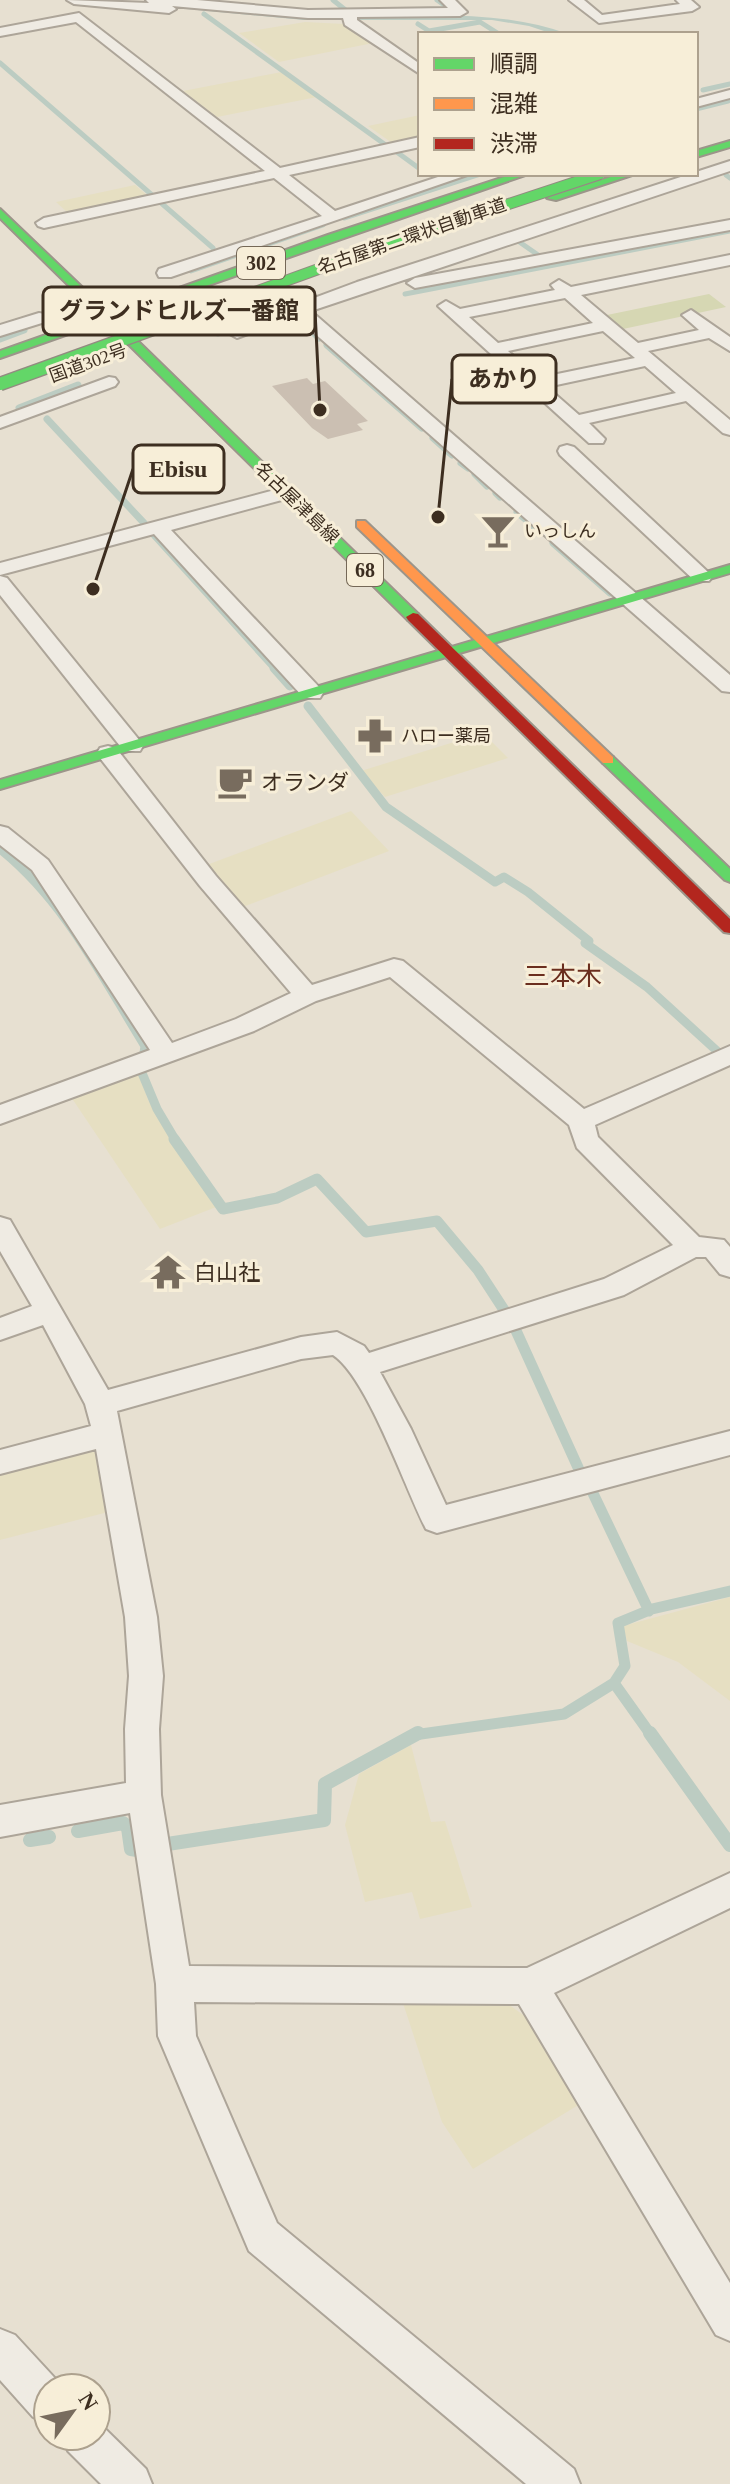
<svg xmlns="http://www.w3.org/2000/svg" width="730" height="2484" font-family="'Times New Roman','Noto Sans JP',serif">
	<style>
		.farmland { fill: #e6dfc2 }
		.green { fill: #d6d7b3 }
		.water { fill: #bcccc2 }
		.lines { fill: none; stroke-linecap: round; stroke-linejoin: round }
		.stream-far4 { stroke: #bcccc2; stroke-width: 5 }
		.stream-far3 { stroke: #bcccc2; stroke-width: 7 }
		.stream-far2 { stroke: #bcccc2; stroke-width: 9 }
		.stream-far1 { stroke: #bcccc2; stroke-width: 11 }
		.stream { stroke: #bcccc2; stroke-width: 14 }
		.building { fill: #cbbfb2 }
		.street-casing { stroke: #ada599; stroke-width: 4 }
		.fast-casing { stroke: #9c958a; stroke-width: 4 }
		.slow-casing { stroke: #9c958a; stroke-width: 4 }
		.jam-casing { stroke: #9c958a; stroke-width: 4 }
		.street { fill: #efebe3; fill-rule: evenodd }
		.fast { fill: #63d668; fill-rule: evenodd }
		.slow { fill: #ff974d; fill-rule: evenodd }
		.jam { fill: #b3261e; fill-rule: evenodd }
		.fast-bridge-far1-casing { stroke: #928b80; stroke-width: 12; stroke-linecap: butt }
		.fast-bridge-casing { stroke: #928b80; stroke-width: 15; stroke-linecap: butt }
		.fast-bridge-far1 { stroke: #63d668; stroke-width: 10 }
		.fast-bridge { stroke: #63d668; stroke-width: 12 }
		.labels { text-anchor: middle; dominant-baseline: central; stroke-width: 6; stroke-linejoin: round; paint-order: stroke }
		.far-street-label { font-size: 18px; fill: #3d2e20; stroke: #f7eed8 }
		.far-poi-label { font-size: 18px; fill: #3d2e20; stroke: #f7eed8; text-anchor: start }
		.shield { fill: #f7eed8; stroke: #756857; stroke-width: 2 }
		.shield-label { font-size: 20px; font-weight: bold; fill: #3d2e20 }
		.poi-label { font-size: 22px; fill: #3d2e20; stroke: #f7eed8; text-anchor: start }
		.quarter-label { font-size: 26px; fill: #6b2e1e; stroke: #f7eed8 }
		.leader { fill: none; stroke: #3d2e20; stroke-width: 3 }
		.callout-dot { fill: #3d2e20; stroke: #f7eed8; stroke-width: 3 }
		.callout { fill: #f7eed8; stroke: #3d2e20; stroke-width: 3 }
		.callout-label { font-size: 24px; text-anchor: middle; font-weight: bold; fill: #3d2e20 }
	</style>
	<rect width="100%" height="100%" fill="#e7e0d1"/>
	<path class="farmland" d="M305,22L344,24L373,43L279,62L239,33Z
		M282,72L317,97L217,117L183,91Z
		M420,115V139L395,145L368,126Z
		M135,185L147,195L67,212L56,202Z
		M483,733L508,758L385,797L361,771Z
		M351,811L389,851L240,908L204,866Z
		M138,1072L148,1100L216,1207L160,1229L71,1097Z
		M89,1448L103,1451L112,1511L0,1540V1472Z
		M730,1597V1701L678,1662L627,1641L623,1626Z
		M411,1745L431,1822L445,1821L472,1907L420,1919L412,1892L365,1902L345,1825L359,1774Z
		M497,1996L533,2022L580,2104L473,2169L442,2122L401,1997Z"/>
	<path class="green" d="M709,294L726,307L623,329L607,315Z"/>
	<path class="water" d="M90,0C163,0 236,13 309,16C396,20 484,4 568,34H553L529,26L492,20H304Z"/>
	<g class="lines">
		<path class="stream-far4" d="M333,0L348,12
			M437,0L450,9
			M204,14L387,146
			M418,24L429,31L480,22L499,34
			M0,63L152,195
			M703,90L730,84
			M696,109L728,101
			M394,150L420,169
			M726,175L730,178
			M160,202L213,248
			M344,218L480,174
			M518,241L541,257
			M191,271L323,225
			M405,294L730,231"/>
		<path class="stream-far3" d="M301,322L307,327
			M218,333L292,306
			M314,333L319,338
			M0,339L24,330
			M327,345L422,428
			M19,408L78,385
			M47,419L144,523
			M433,438L452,455
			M461,463L468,468
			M475,474L487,486
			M496,493L500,497
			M517,512L537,529
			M153,534L276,670
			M553,543L610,593"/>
		<path class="stream-far2" d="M274,668L290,686
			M308,706L386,807L495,882L504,877L528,892L589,941L585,943L647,987L717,1051
			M0,849C65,901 102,977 145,1046L144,1053
			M142,1073L157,1109L176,1141"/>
		<path class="stream-far1" d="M174,1139L223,1209L277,1198L317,1179L366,1232L437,1221L478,1270L506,1313
			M513,1324L581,1474
			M590,1487L649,1611
			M614,1683L651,1735
			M414,1735L564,1714L614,1683L625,1666L618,1623L652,1609L730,1591"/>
		<path class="stream" d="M650,1733L730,1845
			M78,1831L123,1823L128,1828L131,1849L137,1850
			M30,1840L49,1837
			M161,1845L324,1820L325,1784L418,1733"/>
	</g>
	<path class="building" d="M307,378L313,384L325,381L368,421L357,424L363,430L328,439L312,428L272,386Z"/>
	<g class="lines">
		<g class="street-casing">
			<path id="street" d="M67,0L149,3L146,0H197L308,10L448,8L440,0H455L467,12L460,16L357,17V20L420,64V74L345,25L343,18H308L172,6L176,9L169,13L74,4Z
				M569,0H584L602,15L680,4L676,0H691L699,7L692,11L599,23Z
				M79,13L280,168L420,137V147L289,175L335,211L447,174H470L171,277H159L157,273L159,269L322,216L274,178L44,228L38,226L36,223L44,218L265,171L76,22L0,36V28Z
				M730,90V98L696,107V99Z
				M730,161V171L311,311L730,675V692L722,691L296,317L237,338L228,333L231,329L357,282Z
				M730,220V230L415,288L407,283L415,278Z
				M730,255V265L581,295L638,343L699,330L682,315L691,310L730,337V351L709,338L648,351L730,420V435L723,433L686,401L589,423L605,439L603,443H589L438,306L446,301L460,309L555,290L551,285L559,280L571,287ZM565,298L593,323L498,343L469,317ZM603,331L635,358L538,378L508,351ZM645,366L676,393L579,415L547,387Z
				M39,313L45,314L48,318L45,322L0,336V325Z
				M109,377L115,378L118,382L115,386L0,428V417Z
				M567,445L574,447L709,573L712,577L709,581H695L560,455L558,451L560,447Z
				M286,487L293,489L296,493L293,497L171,530L320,688L323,693L320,698H304L154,534L0,575V563Z
				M0,576L7,578L140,741L143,746L140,751H124L0,595Z
				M108,746L116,748L216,876L312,985L394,959L403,961L584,1109L730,1046V1065L595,1125L598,1137L699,1237L724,1240L730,1247V1277L720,1274L706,1257H696L624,1295L380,1372L411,1429L446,1505L730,1431V1455L437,1533L426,1529C405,1488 367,1377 333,1355L301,1359L117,1411L157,1617L163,1676L159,1729L161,1795L189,1966L527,1968L730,1873V1908L554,1993L730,2283V2341L716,2335L519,2004L194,2002L196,2036L277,2223L574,2469L580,2484H526L249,2251L158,2036L156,1984L130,1813L0,1837V1805L126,1783L125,1729L129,1676L125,1617L96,1449L0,1474V1450L91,1426L85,1404L43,1325L0,1340V1318L32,1306L0,1251V1217L10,1220L108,1390L301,1337L337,1332L364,1346L369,1353L604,1279L673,1245L577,1148L569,1125L390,977L316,1001L254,1031L0,1124V1105L150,1050L32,870L0,845V826L8,828L48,860L172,1043L236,1019L291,993L200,886L100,758L97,753L100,748Z
				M0,2329L15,2335L63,2387L48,2388V2423L33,2417L0,2380Z
				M96,2420L146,2469L152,2484H101L68,2451L62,2436H96Z"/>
		</g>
		<g class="fast-casing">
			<path id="fast" d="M730,141V147L696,157V151Z
				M513,174H528L114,318L418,614V620H408L105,321L0,358V351L100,316L0,218V209L109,313L328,235Z
				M620,174H635L556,200L547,198Z
				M730,565V573L0,789V780Z
				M608,756L613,757L730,869V882L725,880L603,763L601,760Z"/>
		</g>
		<g class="slow-casing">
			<path id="slow" d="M357,521H365L613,757V763H603L357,527Z"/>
		</g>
		<g class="jam-casing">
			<path id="jam" d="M413,613L418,614L730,919V933L724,932L408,620L406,617Z"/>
		</g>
		<use href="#street" class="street"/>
		<use href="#fast" class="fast"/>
		<use href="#slow" class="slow"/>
		<use href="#jam" class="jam"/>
		<g class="fast-bridge-far1-casing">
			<path id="fast-bridge-far1" d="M241,297L396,241L600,174"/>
		</g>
		<g class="fast-bridge-casing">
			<path id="fast-bridge" d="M0,384L247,295"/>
		</g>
		<use href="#fast-bridge-far1" class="fast-bridge-far1"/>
		<use href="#fast-bridge" class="fast-bridge"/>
	</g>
	<defs>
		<g id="bar-bare" transform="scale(2.76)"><path d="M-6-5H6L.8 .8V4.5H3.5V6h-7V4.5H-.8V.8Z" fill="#786c5e" stroke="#f7eed8" stroke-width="2.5" paint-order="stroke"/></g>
		<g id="pharmacy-bare" transform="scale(2.76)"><path d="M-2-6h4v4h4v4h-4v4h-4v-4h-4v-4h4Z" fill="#786c5e" stroke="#f7eed8" stroke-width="2.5" paint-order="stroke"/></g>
		<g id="cafe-bare" transform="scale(2.76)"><path d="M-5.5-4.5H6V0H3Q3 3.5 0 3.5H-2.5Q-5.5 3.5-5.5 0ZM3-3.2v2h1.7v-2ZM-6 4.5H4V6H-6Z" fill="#786c5e" stroke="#f7eed8" stroke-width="2.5" paint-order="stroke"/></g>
		<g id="temple-bare" transform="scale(2.76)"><path d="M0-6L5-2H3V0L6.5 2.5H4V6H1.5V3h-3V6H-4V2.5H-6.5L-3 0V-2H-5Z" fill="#786c5e" stroke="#f7eed8" stroke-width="2.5" paint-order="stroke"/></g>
	</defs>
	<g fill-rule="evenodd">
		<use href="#bar-bare" x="498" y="531"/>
		<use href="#pharmacy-bare" x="375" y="736"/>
		<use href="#cafe-bare" x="235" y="782"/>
		<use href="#temple-bare" x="168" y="1272"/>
	</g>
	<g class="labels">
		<g class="far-street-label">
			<text transform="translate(412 236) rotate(-19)">名古屋第二環状自動車道</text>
			<text transform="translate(88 363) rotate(-20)">国道302号</text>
			<text transform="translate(297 503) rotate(44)">名古屋津島線</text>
		</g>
		<g class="far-poi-label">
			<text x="524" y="531">いっしん</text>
			<text x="401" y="736">ハロー薬局</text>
		</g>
		<g class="shield">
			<rect x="237" y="247" width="48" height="32" rx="6"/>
			<rect x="347" y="554" width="36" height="32" rx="6"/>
		</g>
		<g class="shield-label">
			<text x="261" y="263">302</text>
			<text x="365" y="570">68</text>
		</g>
		<g class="poi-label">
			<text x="261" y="782">オランダ</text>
			<text x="194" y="1272">白山社</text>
		</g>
		<g class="quarter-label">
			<text x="563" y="976">三本木</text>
		</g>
	</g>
	<path class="leader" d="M320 410L315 311M438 517L452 379M93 589L133 469"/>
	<g class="callout-dot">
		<circle cx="320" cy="410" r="8"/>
		<circle cx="438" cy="517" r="8"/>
		<circle cx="93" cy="589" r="8"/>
	</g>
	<g class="callout">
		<rect x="43" y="287" width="272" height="48" rx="8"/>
		<rect x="452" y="355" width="104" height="48" rx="8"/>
		<rect x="133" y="445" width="91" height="48" rx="8"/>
	</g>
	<g class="callout-label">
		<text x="179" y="319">グランドヒルズ一番館</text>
		<text x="504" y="387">あかり</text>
		<text x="178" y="477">Ebisu</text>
	</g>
	<rect x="418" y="32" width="280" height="144" fill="#f7eed8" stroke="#ada18e" stroke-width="2"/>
	<rect x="434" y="58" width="40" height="12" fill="#63d668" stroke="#ada18e" stroke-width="2"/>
	<text x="490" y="72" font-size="24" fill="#3d2e20">順調</text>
	<rect x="434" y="98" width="40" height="12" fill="#ff974d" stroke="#ada18e" stroke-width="2"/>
	<text x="490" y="112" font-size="24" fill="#3d2e20">混雑</text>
	<rect x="434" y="138" width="40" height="12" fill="#b3261e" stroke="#ada18e" stroke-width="2"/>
	<text x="490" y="152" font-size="24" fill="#3d2e20">渋滞</text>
	<g transform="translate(72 2412) rotate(57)"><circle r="38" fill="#f7eed8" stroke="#ada18e" stroke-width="2"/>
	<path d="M0-6L14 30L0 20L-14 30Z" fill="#786c5e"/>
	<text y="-12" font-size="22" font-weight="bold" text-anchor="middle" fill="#3d2e20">N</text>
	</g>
</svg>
